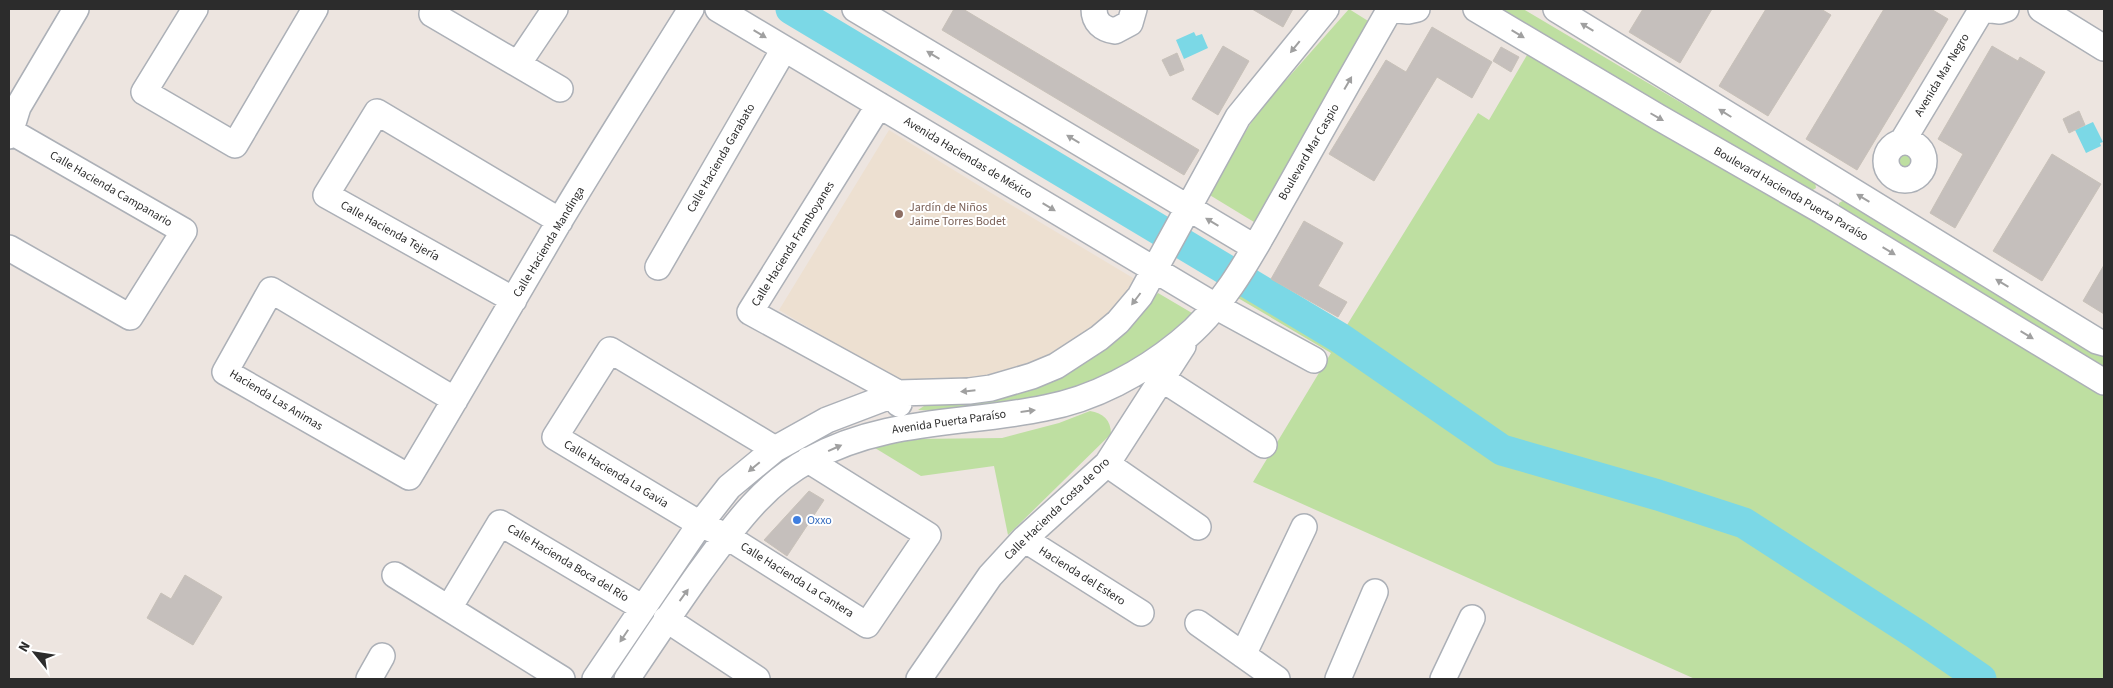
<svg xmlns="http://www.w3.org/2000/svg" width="2113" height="688" font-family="'Source Sans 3',sans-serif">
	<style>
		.education { fill: #ede0d1 }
		.green { fill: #bedfa1 }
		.water { fill: #7bd8e6 }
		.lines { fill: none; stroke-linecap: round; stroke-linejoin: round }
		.river { stroke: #7bd8e6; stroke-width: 31 }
		.building { fill: #c5bfbc; stroke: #c8c1b9 }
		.minor-casing { stroke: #acb0b7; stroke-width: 28 }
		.minor { stroke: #fff; stroke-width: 25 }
		.oneway { fill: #a0a0a0 }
		.education-dot { fill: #8d6e63; stroke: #fff; stroke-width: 2 }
		.shop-dot { fill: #3f7fe0; stroke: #fff; stroke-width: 2 }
		.labels { text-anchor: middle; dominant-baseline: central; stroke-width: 4; stroke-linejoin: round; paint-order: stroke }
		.street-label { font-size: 12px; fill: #2c2c2c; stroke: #fff }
		.education-label { font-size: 12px; fill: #785e54; stroke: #fff; text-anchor: start }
		.shop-label { font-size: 12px; fill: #366cbe; stroke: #fff; text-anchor: start }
	</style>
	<rect width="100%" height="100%" fill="#ede5e0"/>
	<path class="education" d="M889,130L978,185L1138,281L1103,324L1060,355L1020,369L972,380L907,386L779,310Z"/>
	<path class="green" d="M1349,9L1373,24L1254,222L1208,194L1257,113Z
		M1499,9H1523L1815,182L1816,188L1808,193Z
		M1527,55L1957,301L2104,393V679H1695L1253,482L1331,353L1238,298L1277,232L1254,271L1347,325L1478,113L1489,120Z
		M1896 162a11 11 0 1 1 22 0a11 11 0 1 1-22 0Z
		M1844,200L2104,353V370L1839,206V203Z
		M1158,293L1192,313C1146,357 1091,389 1028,403C1011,407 992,406 975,407C956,409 937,411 918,410L927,404L980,399L1145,307Z
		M1090,411C1103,413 1111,420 1111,434L1008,535L994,466L921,476L875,448L913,439L1002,438L1059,423Z"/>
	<path class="water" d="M1194,32L1196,36L1202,34L1208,48L1184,59L1176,40Z
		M2093,122L2103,142L2100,143L2101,146L2086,153L2075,130Z"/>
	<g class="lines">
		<path class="river" d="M791,9L1340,338L1502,450L1658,495L1744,523L1916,634L1981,679"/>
	</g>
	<path class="building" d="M954,9H963L1199,150L1184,175L942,30Z
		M1252,9H1293L1283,27Z
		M1643,9H1712L1680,63L1629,32Z
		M1766,9H1821L1831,15L1768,116L1719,86Z
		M1884,9H1931L1948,19L1857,170L1806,139Z
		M1432,27L1492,62L1472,98L1437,77L1374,181L1329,154L1386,60L1406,72Z
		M1223,46L1249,61L1218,115L1192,99Z
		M1992,46L2018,61L2020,57L2045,72L1955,228L1930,213L1963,154L1938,139Z
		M1501,47L1519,57L1511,72L1493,61Z
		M1177,53L1184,70L1170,76L1162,60Z
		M2079,111L2085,125L2069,133L2063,119Z
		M2052,154L2101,184L2042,281L1993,251Z
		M1304,221L1343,243L1318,286L1347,302L1338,317L1271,279Z
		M2104,265V314L2083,301Z
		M809,491L824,500L787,556L764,540Z
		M185,575L222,597L193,645L147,618L161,593L171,599Z"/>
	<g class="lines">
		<g class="minor-casing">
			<path id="minor" d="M195,9L144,92L235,145L315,9
				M435,9L432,14L560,89
				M718,9L1217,307L1314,360
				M855,9L1254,247
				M1094,9C1094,22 1102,29 1115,31L1130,23L1134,9
				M1389,9L1408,11L1417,9
				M1476,9L1658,117L1822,211L2104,382
				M1556,9L2097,341L2104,343
				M1984,9L2000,11L2006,9
				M2041,9L2104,48
				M518,64L555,9
				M879,105L750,312L898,393L899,404
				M9,136L18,107L76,9
				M1886 161a19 19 0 1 1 38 0a19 19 0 1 1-38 0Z
				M1902,142L1982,9
				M9,248L130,317L184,231L10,131
				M658,267L784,49
				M514,300L326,195L377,112L560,221
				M1162,379L1264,445
				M455,400L271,290L225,372L409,477C460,392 509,307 559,222C602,150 647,80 691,9
				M775,449L610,350L555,437L700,524L726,536L867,625L928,535L808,460
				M1107,464L1198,527
				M1024,539L1141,613
				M395,575L562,679
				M449,608L500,523L643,608
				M666,619L757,679
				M1198,623L1277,679
				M1243,655L1304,527
				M369,679L382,656
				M595,679L700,524L729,487L775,449L827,420L898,393L969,391L991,388L1032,376L1056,366L1099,338L1118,322L1140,296L1238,117L1326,9
				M627,679C651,643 675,607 700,572C731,530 762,485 809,460C885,418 963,425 1045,408C1094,399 1142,373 1180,342C1228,304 1256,245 1286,193C1320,132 1355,70 1390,9
				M919,679L990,576L1024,539L1107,464L1183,346
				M1338,679L1375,592
				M1443,679L1472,618"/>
		</g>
		<use href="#minor" class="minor"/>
	</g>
	<defs><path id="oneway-solid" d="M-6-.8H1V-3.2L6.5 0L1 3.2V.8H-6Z" transform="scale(1.25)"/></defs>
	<g class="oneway">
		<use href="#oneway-solid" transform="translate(1587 27) rotate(-149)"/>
		<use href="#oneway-solid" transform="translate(760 34) rotate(31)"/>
		<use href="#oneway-solid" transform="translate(1518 34) rotate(31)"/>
		<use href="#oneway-solid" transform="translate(1295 47) rotate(129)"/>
		<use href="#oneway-solid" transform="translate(933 55) rotate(-149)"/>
		<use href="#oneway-solid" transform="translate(1348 83) rotate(-60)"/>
		<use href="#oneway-solid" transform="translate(1725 113) rotate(-148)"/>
		<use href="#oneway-solid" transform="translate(1657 117) rotate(30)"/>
		<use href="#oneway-solid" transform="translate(1073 139) rotate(-149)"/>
		<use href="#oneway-solid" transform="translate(1863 198) rotate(-149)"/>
		<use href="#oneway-solid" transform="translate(1049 207) rotate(31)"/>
		<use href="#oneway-solid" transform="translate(1212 222) rotate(-149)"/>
		<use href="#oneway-solid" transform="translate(1889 251) rotate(31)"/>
		<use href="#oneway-solid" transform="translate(2002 283) rotate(-149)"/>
		<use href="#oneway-solid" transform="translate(1136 299) rotate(127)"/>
		<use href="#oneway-solid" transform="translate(2027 335) rotate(31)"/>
		<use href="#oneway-solid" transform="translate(968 391) rotate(174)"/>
		<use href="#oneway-solid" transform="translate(1028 411) rotate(-7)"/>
		<use href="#oneway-solid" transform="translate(835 448) rotate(-24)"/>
		<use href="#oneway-solid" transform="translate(754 467) rotate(140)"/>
		<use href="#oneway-solid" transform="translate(684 595) rotate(-54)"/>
		<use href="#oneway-solid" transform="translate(624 636) rotate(124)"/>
	</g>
	<circle class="education-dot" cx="899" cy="214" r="5"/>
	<circle class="shop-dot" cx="797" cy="520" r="5"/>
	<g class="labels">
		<g class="street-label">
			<text transform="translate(1942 75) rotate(-59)">Avenida Mar Negro</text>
			<text transform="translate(1309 152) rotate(-60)">Boulevard Mar Caspio</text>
			<text transform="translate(721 158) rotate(-60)">Calle Hacienda Garabato</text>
			<text transform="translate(968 158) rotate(31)">Avenida Haciendas de México</text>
			<text transform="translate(111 189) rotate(30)">Calle Hacienda Campanario</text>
			<text transform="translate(1791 194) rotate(30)">Boulevard Hacienda Puerta Paraíso</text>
			<text transform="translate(390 231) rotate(29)">Calle Hacienda Tejería</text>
			<text transform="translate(549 242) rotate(-59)">Calle Hacienda Mandinga</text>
			<text transform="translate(793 244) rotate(-58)">Calle Hacienda Framboyanes</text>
			<text transform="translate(276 400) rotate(31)">Hacienda Las Animas</text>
			<text transform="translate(949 422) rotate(-8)">Avenida Puerta Paraíso</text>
			<text transform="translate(616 474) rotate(31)">Calle Hacienda La Gavia</text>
			<text transform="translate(1057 509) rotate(-44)">Calle Hacienda Costa de Oro</text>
			<text transform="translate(568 563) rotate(31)">Calle Hacienda Boca del Río</text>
			<text transform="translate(1082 576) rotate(32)">Hacienda del Estero</text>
			<text transform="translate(797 580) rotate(32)">Calle Hacienda La Cantera</text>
		</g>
		<g class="education-label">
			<text x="909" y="207">Jardín de Niños<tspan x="909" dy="14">Jaime Torres Bodet</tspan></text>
		</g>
		<g class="shop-label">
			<text x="807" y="520">Oxxo</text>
		</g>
	</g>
	<rect width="2113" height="688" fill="none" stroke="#2c2c2c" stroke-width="20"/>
	<g transform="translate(35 653) rotate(300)" stroke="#ffffff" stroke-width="4" paint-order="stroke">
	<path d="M0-4L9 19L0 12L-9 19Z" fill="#2c2c2c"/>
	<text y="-8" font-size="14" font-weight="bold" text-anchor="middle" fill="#2c2c2c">N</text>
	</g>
</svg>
